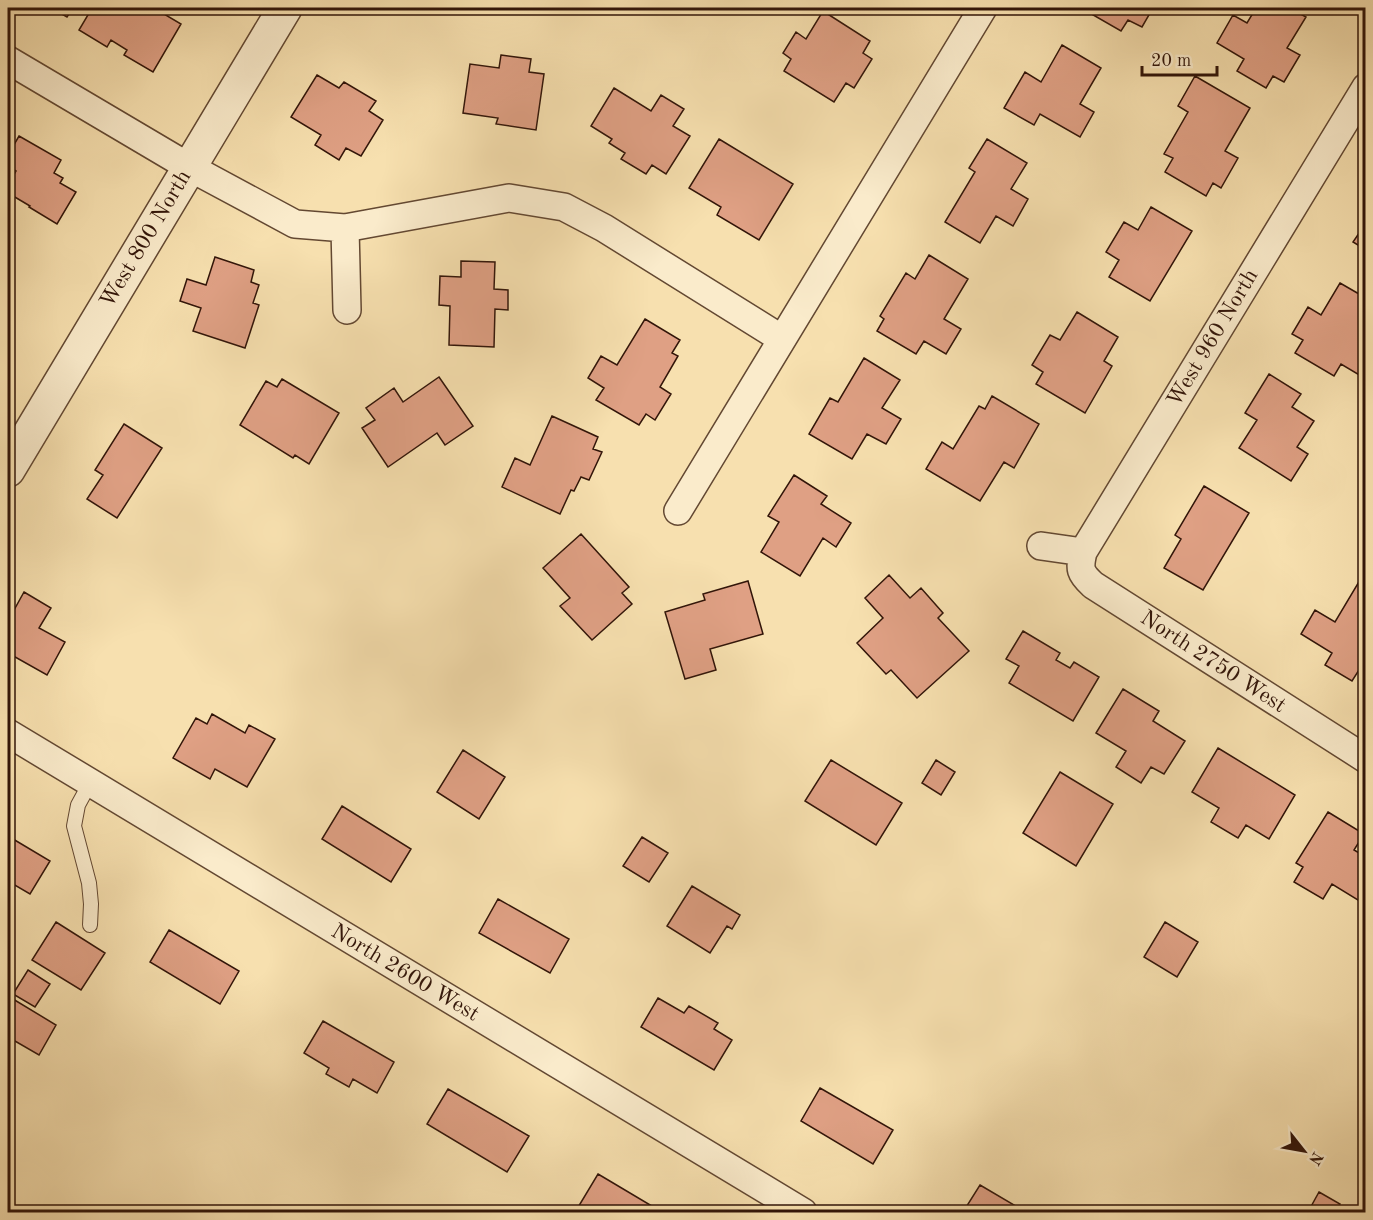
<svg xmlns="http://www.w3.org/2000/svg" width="1373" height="1220" font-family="'Old Standard TT',serif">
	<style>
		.building { fill: #dfa084; stroke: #321509; stroke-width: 1.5 }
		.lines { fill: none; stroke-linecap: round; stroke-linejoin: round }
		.service-casing { stroke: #634832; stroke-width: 16 }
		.minor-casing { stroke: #634832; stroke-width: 30 }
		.tertiary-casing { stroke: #634832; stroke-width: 36 }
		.service { stroke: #faebcb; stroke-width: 14 }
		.minor { stroke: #faebcb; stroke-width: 27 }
		.tertiary { stroke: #faebcb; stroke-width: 33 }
		.labels { text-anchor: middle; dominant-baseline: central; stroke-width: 5; stroke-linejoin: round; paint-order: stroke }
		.street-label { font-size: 22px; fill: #321509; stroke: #faebcb }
	</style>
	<rect width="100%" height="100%" fill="#f7e0af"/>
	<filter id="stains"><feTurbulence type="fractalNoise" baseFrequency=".00333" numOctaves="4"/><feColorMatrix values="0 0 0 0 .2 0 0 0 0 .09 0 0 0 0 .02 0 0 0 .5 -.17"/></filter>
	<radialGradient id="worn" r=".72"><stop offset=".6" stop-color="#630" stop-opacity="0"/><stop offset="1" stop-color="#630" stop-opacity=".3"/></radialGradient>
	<path class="building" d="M51,8H73L67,17Z
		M92,8H140L147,12L150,8H154L181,24L153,72L124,55L127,50L111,40L107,47L79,30Z
		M1081,8H1153L1142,27L1128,20L1121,31Z
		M1256,8H1290L1306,17L1287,48L1300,55L1284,82L1273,76L1266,88L1237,71L1244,59L1217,43L1233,15L1247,23Z
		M823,11L870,41L863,53L872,59L854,88L846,83L834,102L784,71L791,59L783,53L796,32L806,39Z
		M1062,45L1101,68L1080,104L1094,112L1080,137L1040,114L1034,125L1004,108L1025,72L1041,82Z
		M501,55L531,59L529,72L544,74L536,130L496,124L498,118L463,113L470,64L499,68Z
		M317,75L339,88L344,82L376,101L369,111L383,120L361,156L346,148L339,160L315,145L321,135L291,117Z
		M1195,76L1250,108L1225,151L1238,158L1221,188L1213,183L1206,196L1165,172L1173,158L1164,154L1188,112L1178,106Z
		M614,88L651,111L661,95L684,109L673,126L690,136L666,174L652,165L646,174L621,159L625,153L609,143L612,139L591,126Z
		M19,136L61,160L54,173L63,178L60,183L76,192L57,224L29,207L30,206L8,193V185L16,171L8,166V155Z
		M719,139L793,184L759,240L717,215L721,207L689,188Z
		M987,139L1027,163L1011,189L1028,199L1013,226L996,216L980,243L945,222L975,172L969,168Z
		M1151,207L1192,231L1150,301L1109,277L1119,260L1106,252L1124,222L1138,230Z
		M1366,223V250L1353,242Z
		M929,255L968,279L944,319L961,329L946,354L924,341L916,354L877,331L884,319L880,316L906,273L915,279Z
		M215,257L254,270L251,282L259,285L253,303L259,305L245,348L193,331L201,308L180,301L187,279L206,285Z
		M461,261L495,262L494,289L508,290V310L495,309L494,347L449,345L450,306L439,305L440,276L461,277Z
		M1340,283L1366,298V369L1361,376L1341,364L1334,376L1295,353L1303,340L1292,334L1308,307L1321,315Z
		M1077,312L1118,337L1104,361L1112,366L1085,413L1036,384L1043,372L1032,365L1050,335L1060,340Z
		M645,319L680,340L672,353L678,356L660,387L671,394L655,420L646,414L639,425L596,400L604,388L588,378L601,356L617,365Z
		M864,358L900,380L882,408L901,419L886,444L867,434L852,459L809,434L830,398L838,402Z
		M1269,374L1301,394L1292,407L1314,421L1297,447L1308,454L1291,481L1239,448L1257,420L1245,413Z
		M439,377L473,426L445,445L437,433L388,467L362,428L375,420L366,408L394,388L403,402Z
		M282,379L339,413L309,464L295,455L293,458L240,425L266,381L277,387Z
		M992,396L1039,424L1014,468L1004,462L980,501L926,469L942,442L953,449L979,406L985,409Z
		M552,416L598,437L593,449L602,452L589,480L581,477L574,491L571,490L560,514L502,487L515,458L530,465Z
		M124,424L162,448L117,518L87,499L103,475L95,470Z
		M794,475L827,496L821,504L851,523L836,547L823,538L800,576L761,552L779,522L768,516Z
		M1204,486L1249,513L1203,590L1164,568L1181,539L1175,535Z
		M581,534L629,587L622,593L632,604L592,640L560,606L570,598L543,568Z
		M889,575L910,598L921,588L943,613L938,618L969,651L917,698L891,670L886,674L857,643L883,618L865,598Z
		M1360,580L1366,583V659L1352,681L1325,665L1332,653L1301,634L1315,610L1335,622Z
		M748,581L763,634L710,649L716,670L685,679L665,612L705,600L703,594Z
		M24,592L51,608L39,628L65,642L47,675L8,653V621Z
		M1023,631L1060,653L1056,660L1070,668L1074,662L1099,677L1073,721L1009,683L1019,666L1006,659Z
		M1123,689L1159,711L1153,721L1185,741L1164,774L1151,767L1141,783L1116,767L1126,751L1096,733Z
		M212,714L245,733L249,725L275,739L247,787L215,769L210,779L173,758L196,718L207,724Z
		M1218,748L1295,795L1269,839L1246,825L1238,838L1211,822L1219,808L1192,792Z
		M463,750L505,777L479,819L437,792Z
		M831,760L902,803L876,845L805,801Z
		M936,760L955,772L941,795L922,783Z
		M1060,772L1113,804L1076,866L1023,833Z
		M342,806L411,849L391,882L322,839Z
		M1328,812L1364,834L1354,850L1366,857V905L1332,884L1323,899L1294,882L1303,867L1296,863Z
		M8,836L50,861L30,894L8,881V883Z
		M642,837L668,853L649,882L623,866Z
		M692,886L740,915L732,929L727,926L710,953L667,926Z
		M498,899L569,939L550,973L479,933Z
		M56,922L105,953L81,990L32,960Z
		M1165,922L1198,942L1177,977L1144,957Z
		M169,930L239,971L220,1004L150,962Z
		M28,970L50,984L35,1007L13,994Z
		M8,996L56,1025L39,1055L8,1037Z
		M658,998L684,1013L689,1006L718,1023L714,1029L732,1040L714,1070L641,1027Z
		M323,1021L394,1062L377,1093L353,1079L349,1087L326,1074L329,1068L304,1053Z
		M820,1088L893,1130L873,1164L801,1121Z
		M448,1089L529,1136L507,1172L427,1124Z
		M598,1174L662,1212H583L577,1209Z
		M980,1185L1026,1212H963Z
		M1319,1192L1340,1204L1335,1212H1308Z"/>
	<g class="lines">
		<g class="service-casing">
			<path id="service" d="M90,925L91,904L89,883L74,826L78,805L90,783"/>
		</g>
		<g class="minor-casing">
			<path id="minor" d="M8,60L189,167L295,224L345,228L509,198L564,207L604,228L782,339
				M345,228L347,310
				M678,511L983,8
				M1041,546L1083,552L1366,87
				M1083,552C1079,569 1080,573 1093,585L1366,759
				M8,733L803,1212"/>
		</g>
		<g class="tertiary-casing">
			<path id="tertiary" d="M8,470L285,8"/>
		</g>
		<use href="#service" class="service"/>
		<use href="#minor" class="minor"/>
		<use href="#tertiary" class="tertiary"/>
	</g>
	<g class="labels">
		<g class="street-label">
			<text transform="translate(146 239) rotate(-59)">West 800 North</text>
			<text transform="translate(1213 338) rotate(-59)">West 960 North</text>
			<text transform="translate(1213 662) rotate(33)">North 2750 West</text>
			<text transform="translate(405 973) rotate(31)">North 2600 West</text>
		</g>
	</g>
	<rect width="1373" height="1220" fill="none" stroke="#f7e0af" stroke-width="30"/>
	<rect x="9" y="9" width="1355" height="1202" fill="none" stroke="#321509" stroke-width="3"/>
	<rect x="15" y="15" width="1343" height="1190" fill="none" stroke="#321509" stroke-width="1.5"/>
	<g transform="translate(1304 1151) rotate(121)" stroke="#faebcb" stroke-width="4.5" paint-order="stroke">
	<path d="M0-4.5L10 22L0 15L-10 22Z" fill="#321509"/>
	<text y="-9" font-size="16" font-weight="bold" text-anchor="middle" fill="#321509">N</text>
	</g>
	<path d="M1142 66v9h75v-9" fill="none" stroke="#321509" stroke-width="3"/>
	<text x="1151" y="66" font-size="18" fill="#321509" stroke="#faebcb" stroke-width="4.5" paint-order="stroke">20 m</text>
	<rect width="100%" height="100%" filter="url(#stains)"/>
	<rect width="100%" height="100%" fill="url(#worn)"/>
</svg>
